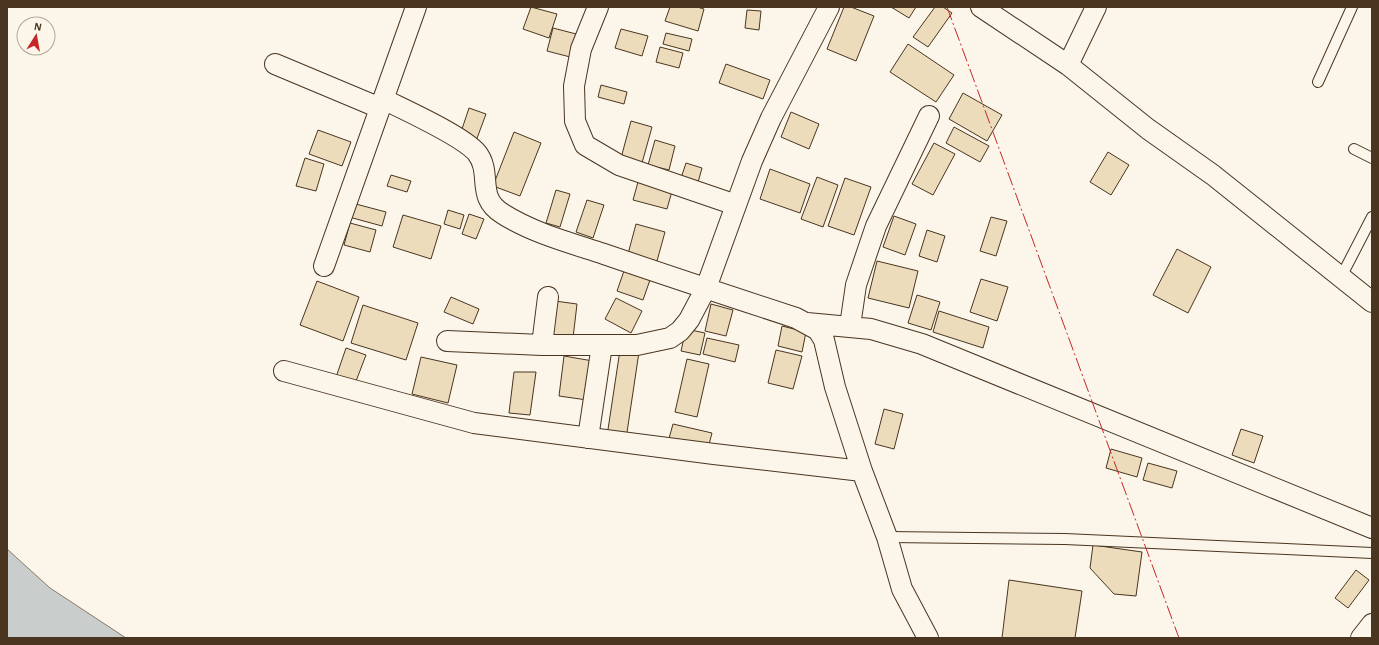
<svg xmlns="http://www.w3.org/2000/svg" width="1379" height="645" font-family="'Alegreya Sans',sans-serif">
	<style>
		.water { fill: #c9cecd; stroke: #887966 }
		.building { fill: #ecdcbc; stroke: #4a3520 }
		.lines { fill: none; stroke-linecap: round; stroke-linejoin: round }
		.lane-casing { stroke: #4a3520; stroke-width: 12 }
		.street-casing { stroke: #4a3520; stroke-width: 22 }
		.lane { stroke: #fbf6e9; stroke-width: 10 }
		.street { stroke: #fbf6e9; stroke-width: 20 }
		.power { stroke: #c62828; stroke-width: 1; stroke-dasharray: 14 3 2 3; stroke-linecap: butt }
	</style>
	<rect width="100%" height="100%" fill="#fbf6e9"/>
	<path class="water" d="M7,549L50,588L126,638H7Z"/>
	<path class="building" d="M531,7L557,14L549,38L523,29Z
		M670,7H697L704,9L698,31L665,21Z
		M844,7H851L874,16L856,61L827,49Z
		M891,7H916L909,18Z
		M935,7H943L952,13L928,47L913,37Z
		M747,10L761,11L759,30L745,28Z
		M553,28L580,35L574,58L547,51Z
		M621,29L648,36L642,56L615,48Z
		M666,33L692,39L689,51L663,44Z
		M908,44L954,75L936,102L890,72Z
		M660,47L683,53L679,68L656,62Z
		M726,64L770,80L763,99L719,83Z
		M601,85L627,92L624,104L598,97Z
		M963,93L1002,115L987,141L949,119Z
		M469,108L486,114L476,141L460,135Z
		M791,112L819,124L809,149L781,137Z
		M631,121L652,127L642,163L621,158Z
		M954,127L989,146L980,162L946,143Z
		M318,130L351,142L342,166L309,154Z
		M514,132L541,143L520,196L493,186Z
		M655,140L675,146L669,170L648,165Z
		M934,143L955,154L933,195L912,184Z
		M1108,152L1129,165L1111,195L1090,182Z
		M305,158L324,164L316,191L296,186Z
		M686,163L702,168L697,186L680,181Z
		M770,169L810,184L800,213L760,199Z
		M391,175L411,181L407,192L387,186Z
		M817,177L838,185L823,227L801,219Z
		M845,178L871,187L854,235L828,226Z
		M638,182L672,191L667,209L633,200Z
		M556,190L570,194L560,227L546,223Z
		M587,200L604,205L593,238L576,232Z
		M352,203L386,212L382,226L349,217Z
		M448,210L464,215L460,229L444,224Z
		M469,214L484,219L476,239L462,234Z
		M403,215L441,226L431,259L393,247Z
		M894,216L916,224L905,255L883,247Z
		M991,217L1007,221L996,256L980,251Z
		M350,223L376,230L370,252L344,245Z
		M636,224L665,232L657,261L628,254Z
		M927,230L945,236L937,262L919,256Z
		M1177,249L1211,267L1188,313L1153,295Z
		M877,261L918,271L909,308L868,298Z
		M625,268L651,277L643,300L617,291Z
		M981,279L1008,287L997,321L970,312Z
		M317,281L359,297L343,341L300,325Z
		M917,295L940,302L931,330L908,323Z
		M451,297L479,309L473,324L444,312Z
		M616,298L642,311L631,333L605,319Z
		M555,301L577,304L573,338L551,335Z
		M711,304L733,310L726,336L705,331Z
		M363,305L418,323L406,360L351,343Z
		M939,311L989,327L983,348L933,332Z
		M782,326L806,332L802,352L778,346Z
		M686,329L705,333L700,355L681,351Z
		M707,338L739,345L735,362L703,354Z
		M346,348L366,355L353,389L334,383Z
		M620,350L639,352L626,439L607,436Z
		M776,350L802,356L793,389L768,383Z
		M564,356L593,361L587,400L559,396Z
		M421,357L457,365L448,403L412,394Z
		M687,359L709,364L697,417L675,412Z
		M514,372H536L530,415L509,413Z
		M884,409L903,414L894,449L875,444Z
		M673,424L712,433L707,452L668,442Z
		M1241,429L1263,436L1254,463L1232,455Z
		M1111,449L1142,458L1137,477L1106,468Z
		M1148,463L1177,471L1172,488L1143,480Z
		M1093,545L1142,552L1136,596L1114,594L1090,568Z
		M1356,570L1369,580L1348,608L1335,598Z
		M1009,580L1082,591L1075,638H1002Z"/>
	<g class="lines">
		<g class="lane-casing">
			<path id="lane" d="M1318,82L1352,7
				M1354,149L1372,158
				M1341,277L1372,217
				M887,537L1065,539L1372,553"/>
		</g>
		<g class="street-casing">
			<path id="street" d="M598,7L581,49L574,86L575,121L585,145L619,165L736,205
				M981,7L1068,65L1148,129L1213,175L1372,302
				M275,64L380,108
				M1068,65L1096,7
				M383,99C405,110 463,136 477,153C493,174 475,197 503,214C533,233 571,243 604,254C668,276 732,297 796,318L818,330L824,340L835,387L862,471L887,537L902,589L928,638
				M324,266L416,7
				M807,323L871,329L922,344L1372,528
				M850,326L856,285L876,226L929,116
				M447,341L542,345H637L670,338L680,331L689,320L706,288L752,161L771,118L829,7
				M542,345L548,297
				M284,371L474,423L714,454L862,471
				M588,438L602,345
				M1361,638L1372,624"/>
		</g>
		<use href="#lane" class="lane"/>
		<use href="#street" class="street"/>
		<path class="power" d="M947,7L1179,638"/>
	</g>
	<rect width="1379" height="645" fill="none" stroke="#4a3520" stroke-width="16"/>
	<g transform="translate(36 36) rotate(11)"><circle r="19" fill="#fbf6e9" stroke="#b4a999"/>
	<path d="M0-3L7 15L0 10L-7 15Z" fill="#c62828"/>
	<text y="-6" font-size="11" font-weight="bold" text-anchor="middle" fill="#4a3520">N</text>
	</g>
</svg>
